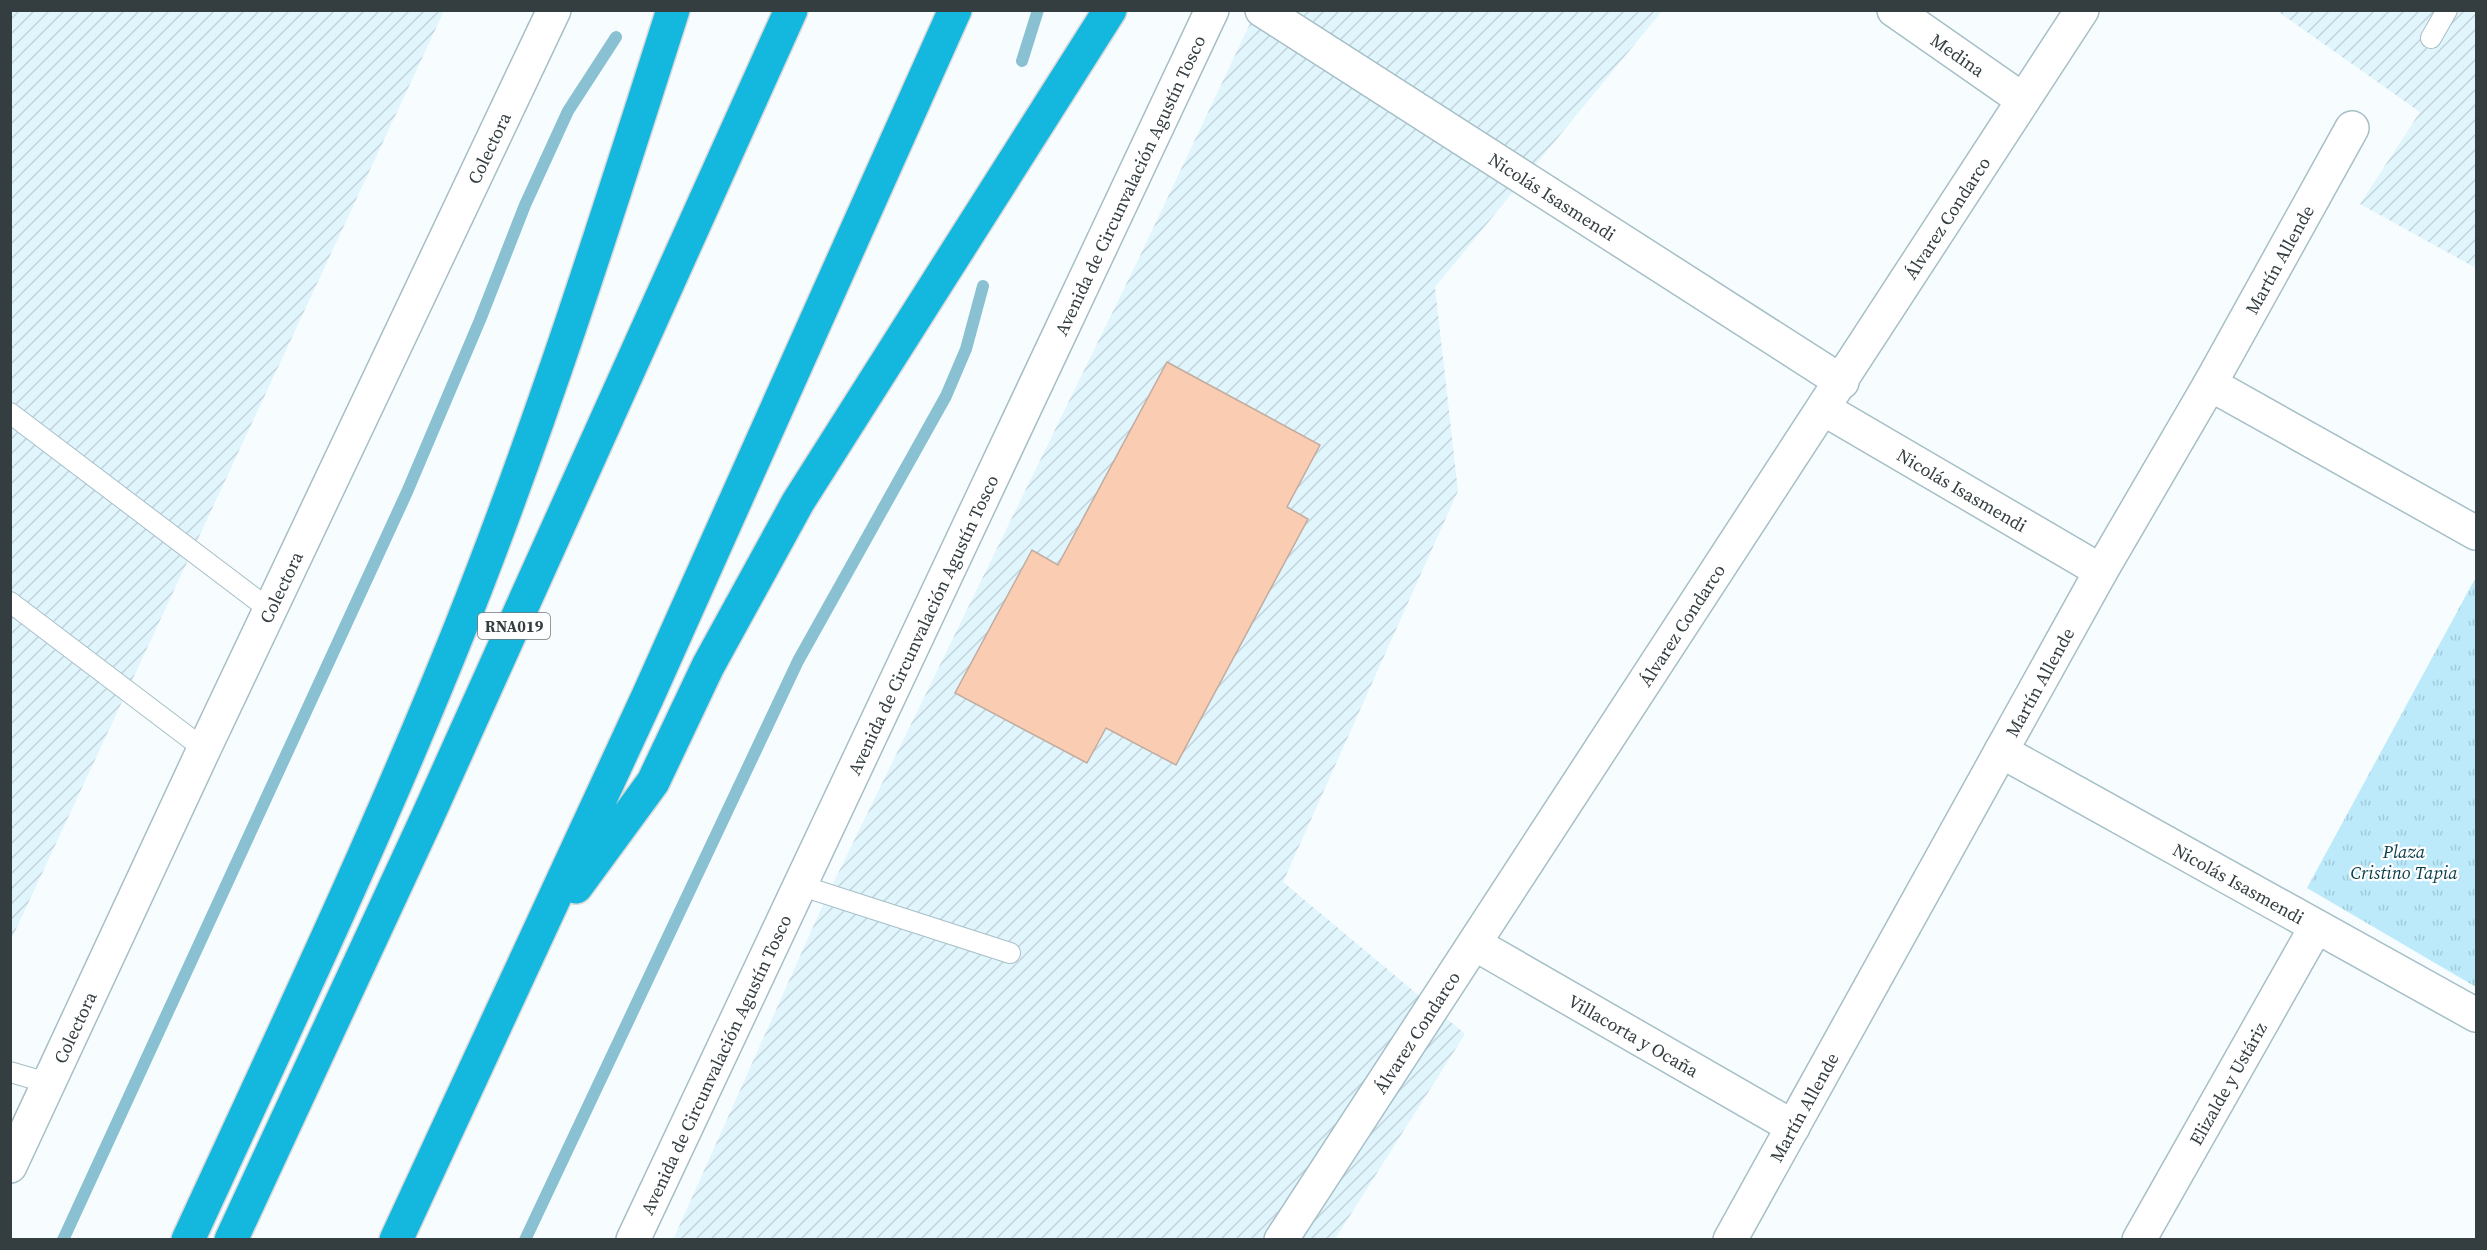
<svg xmlns="http://www.w3.org/2000/svg" width="2487" height="1250" font-family="'Source Serif 4',serif">
	<style>
		.industrial { fill: url(#industrial-furrows) }
		.park { fill: url(#park-tufts) }
		.lines { fill: none; stroke-linecap: round; stroke-linejoin: round }
		.stream { stroke: #89c1d3; stroke-width: 12 }
		.building { fill: #faccb2; stroke: #c1aca0; stroke-width: 1.5 }
		.service-casing { stroke: #a6bfc7; stroke-width: 22 }
		.minor-casing { stroke: #a6bfc7; stroke-width: 36 }
		.motorway-casing { stroke: #d6d8d9; stroke-width: 36 }
		.service { stroke: #fff; stroke-width: 20 }
		.minor { stroke: #fff; stroke-width: 33 }
		.motorway { stroke: #14b8df; stroke-width: 33 }
		.labels { text-anchor: middle; dominant-baseline: central; stroke-width: 4.5; stroke-linejoin: round; paint-order: stroke }
		.shield { fill: #fff; stroke: #71787a; stroke-width: 1.5 }
		.shield-label { font-size: 16px; font-weight: bold; fill: #343e41 }
		.street-label { font-size: 18px; fill: #343e41; stroke: #fff }
		.park-label { font-size: 18px; font-style: italic; fill: #0b3e4b; stroke: #fff }
	</style>
	<defs>
		<pattern id="industrial-furrows" width="10" height="10" patternUnits="userSpaceOnUse" patternTransform="scale(1.5)"><rect width="10" height="10" fill="#e1f5fd"/><path d="M-1 1l2-2M0 10L10 0M9 11l2-2" fill="none" stroke="#c2d3da"/></pattern>
		<pattern id="park-tufts" width="24" height="20" patternUnits="userSpaceOnUse" patternTransform="scale(1.5)"><rect width="24" height="20" fill="#bceafa"/><path d="M3 7l-1-3M5 7V3M7 7l1-3M15 17l-1-3M17 17v-4M19 17l1-3" fill="none" stroke="#a2cad8"/></pattern>
	</defs>
	<rect width="100%" height="100%" fill="#f7fcfe"/>
	<path class="industrial" d="M11,11H444L11,940Z
		M1256,11H1662L1435,287L1458,491L1283,882L1465,1034L1335,1239L673,1240L826,898L1139,258Z
		M2277,11H2476V268L2360,204L2420,112Z"/>
	<path class="park" d="M2476,577V987L2307,888Z"/>
	<g class="lines">
		<path class="stream" d="M1022,61L1038,10
			M63,1240L407,492L480,320L525,205L568,111L616,37
			M525,1240L798,661L946,396L966,349L983,286"/>
	</g>
	<path class="building" d="M1167,362L1320,445L1287,507L1308,519L1176,765L1106,728L1087,763L955,693L1032,550L1058,565Z"/>
	<g class="lines">
		<g class="service-casing">
			<path id="service" d="M2431,38L2447,10
				M10,413L270,610
				M10,602L204,749
				M799,885L1010,953
				M10,1072L48,1083"/>
		</g>
		<g class="minor-casing">
			<g id="minor">
				<path id="s1" d="M1262,10L1842,382"/>
				<path id="s2" d="M1894,10L2023,100"/>
				<path d="M2210,384L2476,533"/>
				<path id="s3" d="M1824,409L2101,571"/>
				<path id="s4" d="M2001,751L2476,1015"/>
				<path id="s5" d="M1475,944L1793,1127"/>
				<path id="s6" d="M10,1166L204,749L554,10"/>
				<path id="s7" d="M633,1240L1212,10"/>
				<path id="s8" d="M1281,1240L2082,10"/>
				<path id="s9" d="M1730,1240L2101,571L2210,384L2352,128"/>
				<path id="s10" d="M2139,1240L2316,927"/>
			</g>
		</g>
		<g class="motorway-casing">
			<path id="motorway" d="M576,887L653,782L708,666L798,502L1110,10
				M188,1240C282,1036 378,834 461,626C541,425 607,217 673,10
				M231,1240L426,820L791,10
				M396,1240L648,696L955,10"/>
		</g>
		<use href="#service" class="service"/>
		<use href="#minor" class="minor"/>
		<use href="#motorway" class="motorway"/>
	</g>
	<g class="labels">
		<rect class="shield" x="478" y="613" width="72" height="26" rx="4.5"/>
		<g class="shield-label">
			<text x="514" y="626">RNA019</text>
		</g>
		<g class="street-label">
			<text stroke="none"><textPath href="#s2" startOffset="78">Medina</textPath></text>
			<text stroke="none"><textPath href="#s6" startOffset="1125">Colectora</textPath></text>
			<text stroke="none"><textPath href="#s7" startOffset="1166">Avenida de Circunvalación Agustín Tosco</textPath></text>
			<text stroke="none"><textPath href="#s1" startOffset="345">Nicolás Isasmendi</textPath></text>
			<text stroke="none"><textPath href="#s8" startOffset="1220">Álvarez Condarco</textPath></text>
			<text stroke="none"><textPath href="#s9" startOffset="1124">Martín Allende</textPath></text>
			<text stroke="none"><textPath href="#s3" startOffset="160">Nicolás Isasmendi</textPath></text>
			<text stroke="none"><textPath href="#s6" startOffset="639">Colectora</textPath></text>
			<text stroke="none"><textPath href="#s7" startOffset="680">Avenida de Circunvalación Agustín Tosco</textPath></text>
			<text stroke="none"><textPath href="#s8" startOffset="734">Álvarez Condarco</textPath></text>
			<text stroke="none"><textPath href="#s9" startOffset="638">Martín Allende</textPath></text>
			<text stroke="none"><textPath href="#s4" startOffset="272">Nicolás Isasmendi</textPath></text>
			<text stroke="none"><textPath href="#s6" startOffset="153">Colectora</textPath></text>
			<text stroke="none"><textPath href="#s8" startOffset="248">Álvarez Condarco</textPath></text>
			<text stroke="none"><textPath href="#s5" startOffset="183">Villacorta y Ocaña</textPath></text>
			<text stroke="none"><textPath href="#s7" startOffset="194">Avenida de Circunvalación Agustín Tosco</textPath></text>
			<text stroke="none"><textPath href="#s10" startOffset="180">Elizalde y Ustáriz</textPath></text>
			<text stroke="none"><textPath href="#s9" startOffset="152">Martín Allende</textPath></text>
		</g>
		<g class="park-label">
			<text x="2404" y="851">Plaza<tspan x="2404" dy="21">Cristino Tapia</tspan></text>
		</g>
	</g>
	<rect width="2487" height="1250" fill="none" stroke="#343e41" stroke-width="24"/>
</svg>
